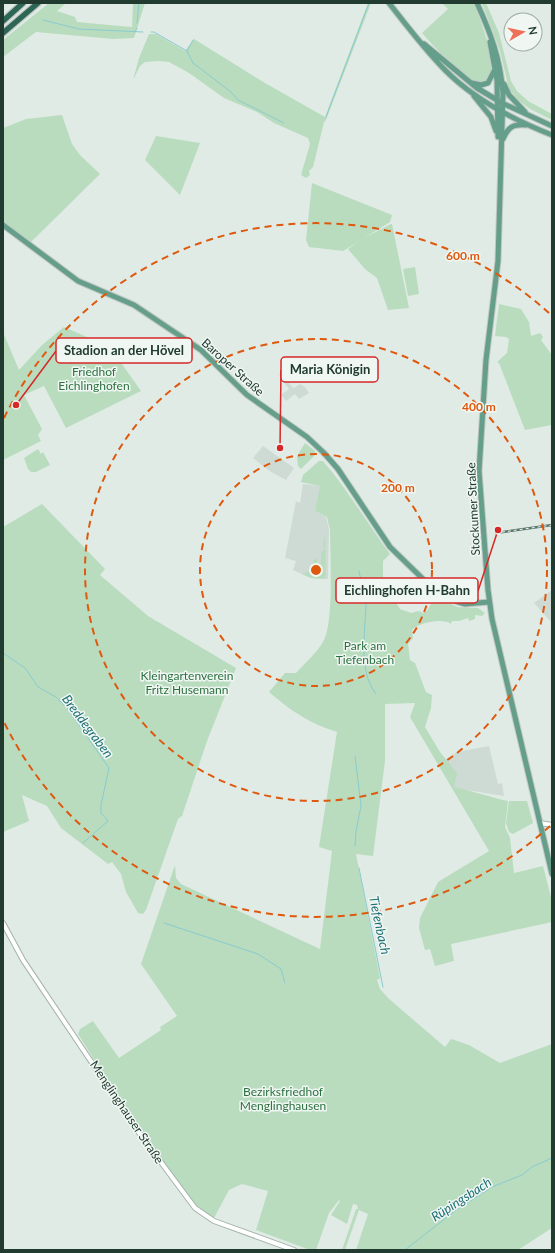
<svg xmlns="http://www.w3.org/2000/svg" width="555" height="1253" font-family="Lato,sans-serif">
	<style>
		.built { fill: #cedad4 }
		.green { fill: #b9dcbf }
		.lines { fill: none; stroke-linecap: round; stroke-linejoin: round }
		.stream { stroke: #89cbcf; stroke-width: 1 }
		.minor-casing { stroke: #a3b3ab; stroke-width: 6 }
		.major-casing { stroke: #c1c8c5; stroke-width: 7 }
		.highway-casing { stroke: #c1c8c5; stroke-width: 8 }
		.minor { stroke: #fff; stroke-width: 4 }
		.major { stroke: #659f8b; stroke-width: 5 }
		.highway { stroke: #2e6655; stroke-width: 5.5 }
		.rail-casing { stroke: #5b766c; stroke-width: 2.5 }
		.rail { stroke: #f0f7f3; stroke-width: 1; stroke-dasharray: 3; stroke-linecap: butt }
		.ring { fill: none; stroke: #de580e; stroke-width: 2; stroke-dasharray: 7 5 }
		.labels { text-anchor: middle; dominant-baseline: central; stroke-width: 3; stroke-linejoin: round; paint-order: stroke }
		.street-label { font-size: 12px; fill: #213b31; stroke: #f0f7f3 }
		.park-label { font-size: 12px; fill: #2c7040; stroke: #f0f7f3 }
		.water-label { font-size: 13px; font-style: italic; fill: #1d6f75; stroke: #f0f7f3 }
		.centre { fill: #de580e; stroke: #f0f7f3; stroke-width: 2 }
		.ring-label { font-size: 12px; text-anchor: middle; font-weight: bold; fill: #de580e; stroke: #f0f7f3; stroke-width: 3; stroke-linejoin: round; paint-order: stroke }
		.leader { fill: none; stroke: #d62828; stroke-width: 1.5 }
		.callout-dot { fill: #d62828; stroke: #f0f7f3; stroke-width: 1.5 }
		.callout { fill: #f0f7f3; stroke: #d62828; stroke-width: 1.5 }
		.callout-label { font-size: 13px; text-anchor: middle; font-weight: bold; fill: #213b31 }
	</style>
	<rect width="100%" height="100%" fill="#e0ebe5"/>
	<path class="built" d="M282,373L292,387L294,388L300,384L305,387L309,393L299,399L295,394L286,401L281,395L289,389L279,375Z
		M263,446L294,468L286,480L268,470L253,458Z
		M303,484L321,486L315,511L326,517L329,530L328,579L311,578L293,570L296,561L285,558L296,501L300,503Z
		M552,590V623L534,603Z
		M489,746L498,784L502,783L504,796L454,788L446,759L457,752Z"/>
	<path class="green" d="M49,3H66L57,11L75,17L77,22L132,27L133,3H145L134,38L113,39L36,32L3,57V40Z
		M368,3H371L326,120L324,122L313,167L309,171L310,175L306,178L301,175L310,144L308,138L274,123L257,112L224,98L189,73L169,62L158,61L145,62L140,66L133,80L139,58L149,34H156L185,51L194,39L265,83L325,117Z
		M442,3H474C479,18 507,80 479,83C462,77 434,47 422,33L448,9Z
		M482,3H486L499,33L511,81L517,91L528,101L552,114V120L530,109L518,100L509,89L500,51Z
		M62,115L72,144L80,155L100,174L31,242L3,222V128L26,119Z
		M156,136L200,143L180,195L145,160Z
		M312,183L392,215L390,222L343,251L309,247L306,240Z
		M391,224H392L409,308L388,310L377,278L365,269L348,249L362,239Z
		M415,267L419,294L408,296L403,269Z
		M499,304L521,309L529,322L531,336L540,333L543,337L541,340L552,355V425L525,430L499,363L497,362L507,353L509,339L506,337L495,336Z
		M64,327L110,347L141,391L66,428L44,386L24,395L42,429L38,435L41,441L3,460V332L19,370L42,345Z
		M305,443L315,451V455L301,469L298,466L297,456Z
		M38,449L41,454L43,452L50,465L36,472H31L28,469L24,458Z
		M319,461H323C348,490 367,523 390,554L383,561V581L400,609L411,613L419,611L423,613L426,612L436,596L457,607L478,608L485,613L482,616L475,615V619L469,621L468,618L459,621H452L451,624C443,618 420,622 412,630L413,638L408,644L410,660L415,663L426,692L432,695L431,708L425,727L440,752L457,773L454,787C473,791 489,797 508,801L505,827L510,838L514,873L543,866L552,901V922L451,944L454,961L435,966L430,949L425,950L419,928L420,918L438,882L489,851L410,717L415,703L385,704V761L373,856L356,854L380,978L377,980L380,989L388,998L445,1047L451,1039L469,1045L500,1063L552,1044V1228L518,1250H356L368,1214L359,1210L345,1250H342L356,1209H358L357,1205L353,1204L347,1224L331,1215L340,1201L339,1200L329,1213L316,1250H310L256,1230L268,1191L242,1184L229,1190L214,1218C193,1208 180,1185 167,1167C135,1124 106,1079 78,1034L80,1029L93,1021L119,1058L161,1030L160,1027L177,1016L141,964L175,865L176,878L181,884L320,949L332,851L319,847L337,732C309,723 291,711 269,692L285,673H296C305,663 318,652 324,640C334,620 330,555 330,530L327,517L315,511L320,486L301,482L303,475Z
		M42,504L105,569L100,575L148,616L236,668L207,741L182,816L178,819L146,910L143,914L138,913L126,892L121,874L112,862L108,864L61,828L47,806L22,795L29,821L3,832V527Z
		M325,536L326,575L324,579L311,578L302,574L309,572L315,558L317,560V565L321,563V552L325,549L323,544Z
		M509,801H527L533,823L513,834L509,832L506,823Z"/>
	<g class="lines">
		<path class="stream" d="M43,20L79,29L143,32
			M137,23L139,3
			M135,32L137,28
			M151,32H154L187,51L193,63L231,92L238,100L284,123
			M187,51L193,40
			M326,117L369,3
			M359,571C360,580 365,587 366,595C367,625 356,669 376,694
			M3,653L25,668L38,687L56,697L67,708L109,768L101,805V813L108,821L83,843
			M355,756L361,806L356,831L355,846
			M359,868L383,987
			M164,923L258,954L281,969L285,983
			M405,1250L456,1210L492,1187L522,1175L532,1167L552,1158"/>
		<g class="minor-casing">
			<path id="minor" d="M540,823L552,825
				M3,923L23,960L137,1130L195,1208L214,1221L294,1250"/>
		</g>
		<g class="major-casing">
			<path id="major" d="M389,3C407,26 425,50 446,71C475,100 514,120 552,135
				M477,3C491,34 500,58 503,93L498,261L486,360L479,471L488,590L492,619L552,874
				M490,42L497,80L498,137
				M424,44L477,88L502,103L552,126
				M472,83L481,85L488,83L494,71
				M504,84L509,95L525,112
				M474,96L491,117L496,131
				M503,139C508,127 513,124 526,125
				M3,225L78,281L134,305L201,350L247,395L307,437L324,453L338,469L390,547L424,580L447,597L458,602L465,604L489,602"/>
		</g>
		<g class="highway-casing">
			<path id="highway" d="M3,21L23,3
				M3,33L38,3"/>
		</g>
		<use href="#minor" class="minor"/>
		<use href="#major" class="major"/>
		<use href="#highway" class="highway"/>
		<g class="rail-casing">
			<path id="rail" d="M496,533L552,525"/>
		</g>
		<use href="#rail" class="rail"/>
	</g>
	<g class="ring">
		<circle cx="316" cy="570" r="116"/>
		<circle cx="316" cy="570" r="231"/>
		<path d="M550 826A347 347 0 0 1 4 722M4 418A347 347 0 0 1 550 314"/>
	</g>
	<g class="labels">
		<g class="street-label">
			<text transform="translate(233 367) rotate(42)">Baroper Straße</text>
			<text transform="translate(473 509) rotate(-93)">Stockumer Straße</text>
			<text transform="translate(127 1112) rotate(56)">Menglinghauser Straße</text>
		</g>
		<g class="park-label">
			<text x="94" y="371">Friedhof<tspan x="94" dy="14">Eichlinghofen</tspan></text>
			<text x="365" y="645">Park am<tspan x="365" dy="14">Tiefenbach</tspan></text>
			<text x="187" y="675">Kleingartenverein<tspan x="187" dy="14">Fritz Husemann</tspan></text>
			<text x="283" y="1091">Bezirksfriedhof<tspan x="283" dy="14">Menglinghausen</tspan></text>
		</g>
		<g class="water-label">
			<text transform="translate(88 726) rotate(53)">Breddegraben</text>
			<text transform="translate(380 925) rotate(78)">Tiefenbach</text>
			<text transform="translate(461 1199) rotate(-33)">Rüpingsbach</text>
		</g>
	</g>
	<circle cx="316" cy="570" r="6" class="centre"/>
	<g class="ring-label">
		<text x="463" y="260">600 m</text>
		<text x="479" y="411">400 m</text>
		<text x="398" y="492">200 m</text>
	</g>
	<path class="leader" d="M16 405L56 351M280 448L281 370M498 530L478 591"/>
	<g class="callout-dot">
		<circle cx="16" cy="405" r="4"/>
		<circle cx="280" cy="448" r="4"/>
		<circle cx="498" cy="530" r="4"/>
	</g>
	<g class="callout">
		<rect x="56" y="338" width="136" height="25" rx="4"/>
		<rect x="281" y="357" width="97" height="25" rx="4"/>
		<rect x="336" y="578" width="142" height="25" rx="4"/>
	</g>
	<g class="callout-label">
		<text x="124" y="355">Stadion an der Hövel</text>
		<text x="330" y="374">Maria Königin</text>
		<text x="407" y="595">Eichlinghofen H-Bahn</text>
	</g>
	<rect width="555" height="1253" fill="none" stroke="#213b31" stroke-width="8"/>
	<g transform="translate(523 32) rotate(81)"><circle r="19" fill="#f0f7f3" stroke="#9daca5"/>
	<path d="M0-3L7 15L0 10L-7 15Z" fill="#ef705a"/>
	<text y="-6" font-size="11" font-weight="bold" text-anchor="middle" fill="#213b31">N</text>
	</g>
</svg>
